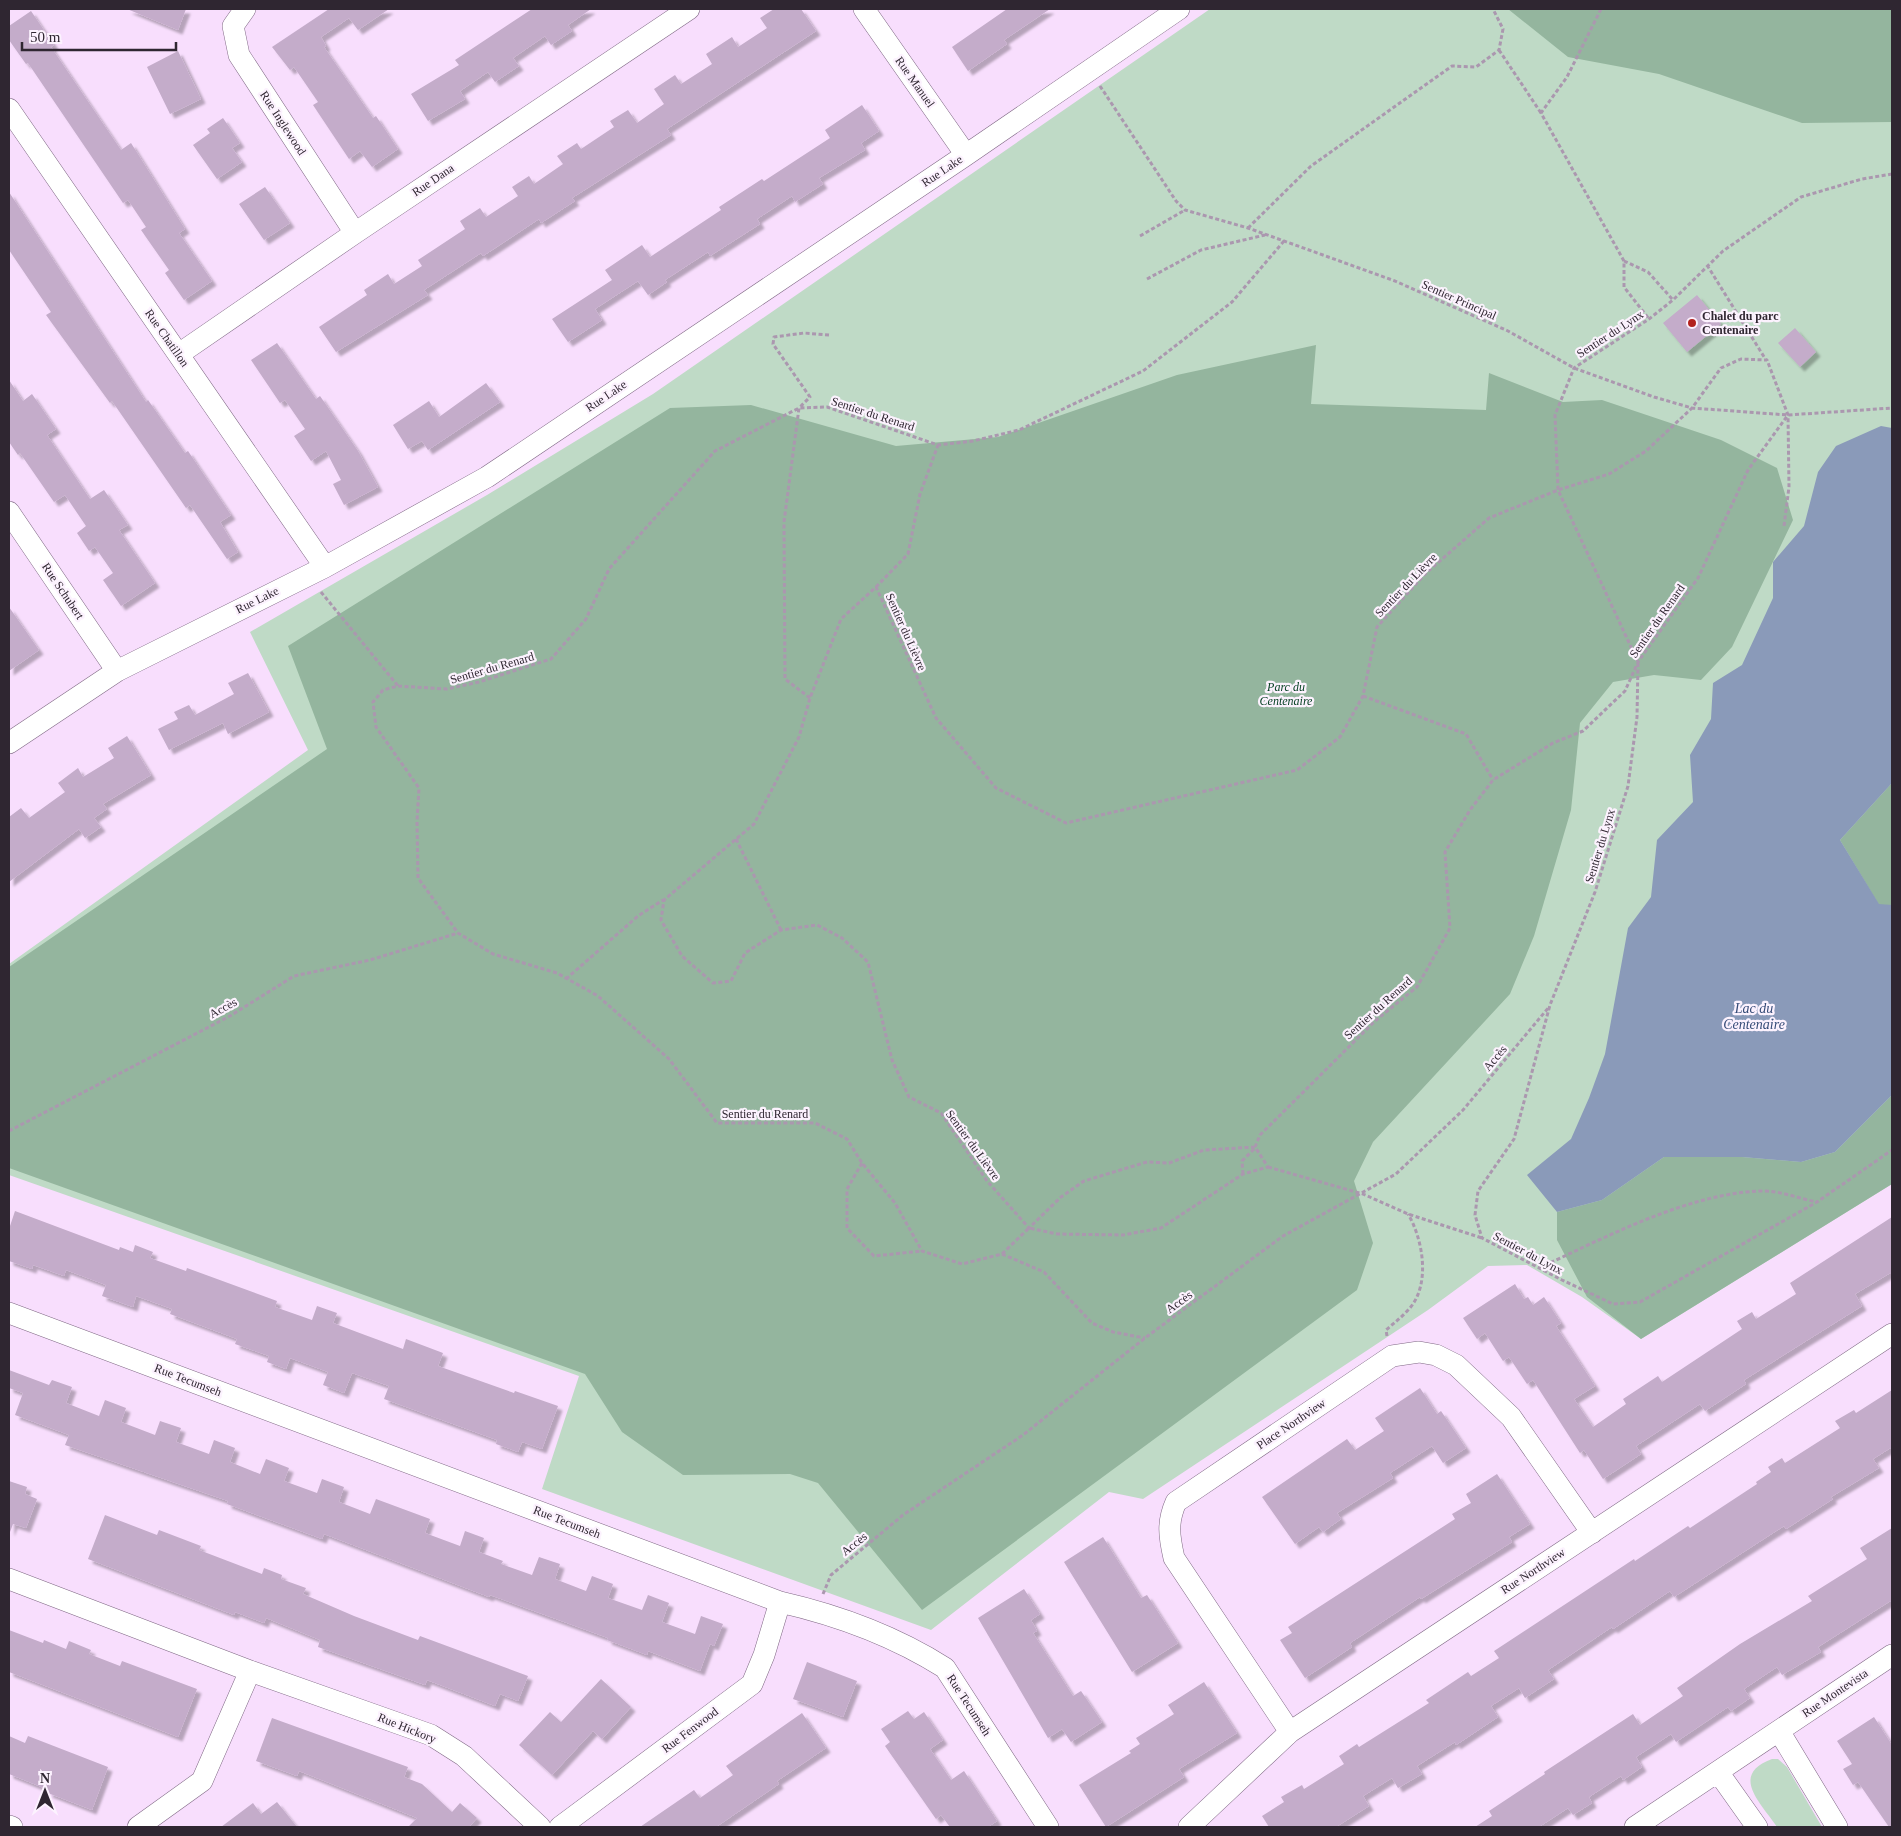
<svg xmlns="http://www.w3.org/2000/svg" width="1901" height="1836" font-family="Georgia,serif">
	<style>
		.green { fill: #bfdac6 }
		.forest { fill: #94b59e }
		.water { fill: #8a9ab9 }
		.building { fill: #c4acca; filter: url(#shadow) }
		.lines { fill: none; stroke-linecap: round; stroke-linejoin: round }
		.minor-casing { stroke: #7f6884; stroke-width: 22 }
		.path { stroke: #ab97af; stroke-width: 3; stroke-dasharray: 4 2.5; stroke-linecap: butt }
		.minor { stroke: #fff; stroke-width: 21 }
		.poi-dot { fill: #b2221e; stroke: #fcf2fe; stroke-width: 2 }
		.labels { text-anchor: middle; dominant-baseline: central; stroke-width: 4.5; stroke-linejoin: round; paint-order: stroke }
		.street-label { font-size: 12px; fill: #2f2631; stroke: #fcf2fe }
		.poi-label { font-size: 12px; font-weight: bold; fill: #2f2631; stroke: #fcf2fe; text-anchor: start }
		.park-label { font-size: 12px; font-style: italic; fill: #064123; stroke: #fcf2fe }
		.water-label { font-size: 14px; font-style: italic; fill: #364c78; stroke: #fcf2fe }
	</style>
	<defs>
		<filter id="shadow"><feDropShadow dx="4.5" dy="4.5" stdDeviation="1" flood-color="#0004"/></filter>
	</defs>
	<rect width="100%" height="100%" fill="#f8defd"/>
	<path class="green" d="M1210,9H1892V1184L1641,1339L1582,1297L1527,1265L1488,1266L1428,1310L1143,1499L1109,1492L931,1630L542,1489L579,1376L9,1175V964L308,750L250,632L487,495L653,394Z
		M1772,1759H1778L1787,1767L1822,1827H1777C1761,1803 1729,1775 1772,1759Z"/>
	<path class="forest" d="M1508,9H1892V122L1802,123L1659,74L1568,57Z
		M1316,345L1311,404L1486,410L1489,373L1563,402L1602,400L1721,440L1777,468L1793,520L1732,647L1701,680L1654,675L1613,682L1580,723L1571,810L1534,936L1510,994L1373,1142L1354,1181L1373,1243L1357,1290L922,1610L818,1483L790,1474L683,1475L622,1432L585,1374L9,1168V967L327,749L288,646L670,408L751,405L896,446L998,437L1177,375Z
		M1892,783V905H1879L1840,840Z
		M1892,1095V1184L1641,1339L1587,1297L1557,1240V1212L1602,1200L1664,1157H1742L1801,1162L1835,1152Z"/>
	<path class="water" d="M1881,426L1892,428V783L1840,840L1879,904L1892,905V1095L1835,1152L1801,1162L1742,1157H1664L1602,1200L1557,1212L1527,1175L1571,1139L1589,1098L1605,1054L1628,928L1651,897L1657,840L1693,802L1690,755L1711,719L1713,683L1742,665L1773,598V562L1804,526L1818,472L1836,446Z"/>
	<path class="building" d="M127,9H186L178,30Z
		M329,9H389L358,30L349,18L321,37L326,46L324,47L373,118L376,116L398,149L372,167L360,151L349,159L313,105L318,102L294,67L290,70L272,47Z
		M532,9H591L568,25L572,31L551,45L545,36L513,58L519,66L495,82L488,72L460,91L465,99L428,121L411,94L459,65L455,60Z
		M774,9H801L816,31L667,129L671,135L572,198L575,201L541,223L539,219L483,256L481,253L424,290L428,295L336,352L319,327L367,295L364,290L388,274L394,284L422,266L418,260L465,229L460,221L480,208L486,217L518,196L512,187L529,176L534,184L563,164L557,156L577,143L581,149L614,127L610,121L628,110L637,123L664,104L654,89L675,75L681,84L712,64L706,54L732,37L738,47L767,28L760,18Z
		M1007,9H1050L1004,40L1007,44L968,71L952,47Z
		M31,11L54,45L51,47L121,150L131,143L185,229L179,233L212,281L184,300L165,273L169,270L141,230L146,227L128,200L123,203L28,63L26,64L9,40V26Z
		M178,51L201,99L170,114L147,67Z
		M862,105L879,131L861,143L865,150L819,178L823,184L795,202L792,196L757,219L760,224L710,256L708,252L665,280L667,282L648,295L638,281L595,309L602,320L568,342L552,319L612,280L605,270L642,245L650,257L721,210L719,207L762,179L764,181L830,138L825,130Z
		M223,118L240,143L232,148L242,162L217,179L193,145L210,133L207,129Z
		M265,187L290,223L264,240L239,204Z
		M9,192L146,402L148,400L185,453L188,451L231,515L220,522L238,552L227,559L190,505L186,508L112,401L110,403L46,315L51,312L9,250Z
		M1697,295L1721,324L1687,352L1663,323Z
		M1795,328L1816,352L1800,367L1778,343Z
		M277,343L316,399L320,396L358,451L378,487L344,505L333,484L341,480L326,451L311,461L294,436L305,429L285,400L280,403L251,360Z
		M9,380L23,401L32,394L56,429L47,435L90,499L104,490L128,525L119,530L155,583L121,606L103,580L113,573L95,547L89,551L77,533L86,526L65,495L54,502L20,453L18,455L9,442Z
		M486,383L500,402L428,450L422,441L408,449L393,425L429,401L439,417Z
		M9,607L39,650L9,671Z
		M248,673L269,712L228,734L223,723L169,750L158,729L178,719L174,712L189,705L195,715L234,694L228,683Z
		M127,736L151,775L103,804L107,809L94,818L101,827L85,838L79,829L9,882V817L21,808L29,818L65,792L58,783L78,768L83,777L114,758L108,748Z
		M15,1211L119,1250L120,1247L133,1252L135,1245L153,1252L150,1258L186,1271L187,1268L277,1301L275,1307L312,1320L317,1306L337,1313L333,1323L365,1335L403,1349L406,1339L443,1353L438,1366L514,1393L515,1391L558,1406L542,1449L522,1442L518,1452L496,1444L497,1440L384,1399L389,1386L352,1373L344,1393L323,1385L328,1372L290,1358L286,1369L267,1362L269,1356L235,1344L237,1339L170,1314L172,1309L136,1296L133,1307L102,1296L106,1285L66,1270L64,1276L33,1265L32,1269L9,1261V1229Z
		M1892,1217V1272L1855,1294L1862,1306L1744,1380L1746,1384L1705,1411L1700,1404L1636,1446L1641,1454L1603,1479L1584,1450L1580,1453L1533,1380L1527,1384L1509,1357L1503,1361L1485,1333L1477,1339L1463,1318L1515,1284L1524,1299L1528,1297L1533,1305L1544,1297L1561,1323L1556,1326L1595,1386L1574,1399L1593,1427L1626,1404L1623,1399L1658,1376L1662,1382L1742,1329L1737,1321L1752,1312L1756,1319L1796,1294L1790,1283Z
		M9,1370L49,1385L52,1380L72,1387L66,1403L99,1416L105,1400L126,1408L121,1422L155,1435L160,1421L181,1428L176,1442L209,1454L214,1440L235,1448L230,1462L260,1474L266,1459L289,1468L284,1481L317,1493L322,1479L344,1487L339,1502L370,1514L376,1499L430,1519L425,1533L460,1546L465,1531L484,1538L479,1552L503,1561L501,1564L532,1575L539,1557L560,1564L555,1579L586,1591L592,1576L613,1584L608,1598L642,1610L648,1595L669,1603L662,1622L695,1634L701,1616L723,1624L714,1646L710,1644L700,1671L648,1651L647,1655L607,1640L608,1638L490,1595L489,1597L324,1534L322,1539L227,1504L228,1501L65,1445L69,1435L15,1415L23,1393L9,1388Z
		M1420,1388L1437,1414L1441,1411L1466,1448L1443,1463L1432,1446L1390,1473L1393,1478L1337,1513L1341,1519L1323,1532L1319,1527L1295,1544L1262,1497L1347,1439L1355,1450L1384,1431L1375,1418Z
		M1892,1390V1447L1873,1459L1879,1468L1831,1497L1833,1499L1786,1529L1784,1526L1674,1597L1670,1591L1613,1629L1612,1627L1548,1670L1554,1679L1525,1698L1519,1688L1491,1706L1498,1717L1456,1745L1455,1742L1417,1766L1422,1774L1398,1788L1392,1778L1363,1796L1369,1806L1336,1827H1269L1262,1816L1284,1802L1281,1797L1302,1785L1304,1789L1344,1764L1339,1756L1357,1744L1359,1747L1429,1703L1426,1700L1468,1672L1471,1676L1499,1658L1494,1651L1634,1559L1635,1561L1688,1526L1690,1528L1757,1484L1756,1482L1771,1472L1768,1467L1782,1458L1785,1463L1840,1428L1835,1421L1854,1410L1856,1413Z
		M1497,1474L1530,1524L1509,1537L1512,1542L1421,1599L1420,1597L1350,1643L1352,1647L1305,1678L1280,1640L1292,1633L1288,1627L1455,1519L1452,1514L1471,1503L1466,1494Z
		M9,1481L27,1487L25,1494L37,1499L26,1528L13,1524L10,1532Z
		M105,1515L157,1535L159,1530L201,1546L199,1550L262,1574L264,1568L282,1575L281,1579L306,1588L303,1594L354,1616L418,1640L420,1636L528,1676L518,1701L500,1694L495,1706L427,1680L425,1685L318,1647L320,1640L266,1618L264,1623L235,1612L234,1615L88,1559Z
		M1892,1528V1600L1818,1647L1821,1652L1782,1675L1777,1667L1744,1689L1750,1698L1731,1711L1728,1707L1676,1742L1671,1734L1636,1757L1642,1767L1623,1780L1621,1776L1589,1797L1592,1803L1573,1815L1568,1808L1539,1827H1475L1492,1816L1489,1811L1545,1774L1544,1772L1633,1714L1640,1725L1683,1696L1677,1688L1740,1644L1812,1601L1808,1596L1867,1559L1860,1548Z
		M1103,1537L1141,1598L1147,1595L1178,1643L1132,1672L1064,1562Z
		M1024,1589L1040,1614L1031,1620L1037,1631L1033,1633L1073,1696L1081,1691L1102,1722L1071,1742L1062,1729L1048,1738L978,1618Z
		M9,1630L43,1643L44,1640L66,1649L69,1641L91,1650L89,1654L120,1666L122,1661L197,1689L178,1737L9,1672Z
		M807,1662L857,1681L843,1717L793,1699Z
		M601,1679L631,1707L602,1739L593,1731L552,1775L519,1745L550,1712L561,1722Z
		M1204,1682L1237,1733L1179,1769L1184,1777L1106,1827L1079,1785L1131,1753L1129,1751L1140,1744L1136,1738L1174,1714L1168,1705Z
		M908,1711L914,1719L924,1712L943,1740L930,1749L951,1780L964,1771L997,1821L988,1827H950L941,1815L936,1819L885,1746L890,1742L881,1729Z
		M802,1713L826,1748L777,1781L779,1784L716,1827H640L694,1790L700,1798L733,1775L726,1766Z
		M1874,1717L1892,1745V1827H1889L1858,1782L1853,1785L1843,1769L1852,1764L1837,1741Z
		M272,1718L408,1767L404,1777L422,1784L452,1812L460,1803L477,1818L469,1827H408L417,1818L299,1771L297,1776L256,1761Z
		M9,1736L25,1743L28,1736L108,1767L92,1810L48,1793L49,1790L9,1774Z
		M277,1802L297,1827H221L253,1803L261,1814Z"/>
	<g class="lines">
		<g class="minor-casing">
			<path id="minor" d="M245,9L233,26L239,55L355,233
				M864,9L966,155
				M9,109L325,567
				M179,354L355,233L689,9
				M9,512L117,671
				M9,743L117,671L325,567L487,477L966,155L1179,9
				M9,1313L780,1602C837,1615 896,1637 945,1668L1048,1827
				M9,1579L250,1671L431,1735L464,1756L540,1827
				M1779,1731L1837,1827
				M1290,1732L1174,1558C1169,1536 1167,1522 1176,1502L1392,1356L1419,1352L1436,1355L1456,1365L1511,1417L1592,1533
				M1718,1772L1757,1827
				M9,1826L12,1827
				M138,1827L202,1781L250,1671
				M560,1827L752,1684L764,1655L780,1602
				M1189,1827L1290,1732L1892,1334
				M1635,1827L1892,1655"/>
		</g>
		<path class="path" d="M1601,9L1567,77L1541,113L1624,261V287L1649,319
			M1499,50L1541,113
			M1100,86L1176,201L1185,210L1248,228L1395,281L1508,331L1574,368L1654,397L1692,408L1788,415L1892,408
			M1892,174L1862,179L1801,197L1723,251L1673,300L1649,319L1574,368L1555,415L1558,490L1638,662L1637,717L1628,786L1595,892L1550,1005L1514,1139L1478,1191L1475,1215L1482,1238L1562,1280L1613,1304L1640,1302L1817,1202L1892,1150
			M1248,228L1311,166L1452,66L1476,67L1499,50L1503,29L1493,9
			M1140,236L1185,210
			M1284,241L1232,302L1143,371L1019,430L973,441L938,445L827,407L799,408L715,451L609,569L586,619L551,659L479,682L447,689L398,686L383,690L373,702L376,727L419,788L417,821L418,878L458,933L493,954L557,973L598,996L669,1059L717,1123H815L847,1139L862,1163L895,1203L922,1251L962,1264L1002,1254L1029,1228L1057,1234L1123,1235L1161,1228L1243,1174L1268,1167L1255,1147L1260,1135L1375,1021L1417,987L1450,928L1445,852L1470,810L1493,780L1553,743L1583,731L1625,691L1638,662L1698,578L1748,470L1788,415
			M1624,261L1648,272L1673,300
			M1707,265L1766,360
			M1147,279L1201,250L1265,235
			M876,587L908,554L920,494L938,445
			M321,592L398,686
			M1363,696L1466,734L1493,780
			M810,698L785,679L784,522L799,408L810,397L773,344L774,337L804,333L829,335
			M736,839L781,930
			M566,979L638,916L663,900
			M9,1131L230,1016L294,976L370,960L458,933
			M1255,1147L1204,1150L1169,1163L1147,1162L1084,1181L1061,1197L1029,1228L987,1181L941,1113L909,1097L892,1060L868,962L842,938L817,925L781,930L745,953L731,981L713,983L682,956L661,920L664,900L754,824L799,737L810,698L841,619L876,587L936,718L996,788L1066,823L1297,770L1340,737L1363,696L1377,627L1425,574L1489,518L1558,490L1609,474L1646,451L1692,408L1721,368L1741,359L1767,360L1788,415L1789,487L1784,526
			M862,1163L847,1189V1228L874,1256L922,1251
			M1268,1167L1363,1194L1408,1214L1482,1238
			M1243,1174L1242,1161L1255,1148
			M1002,1254L1044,1272L1092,1323L1113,1332L1145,1338
			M1539,1268C1604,1238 1689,1193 1761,1191C1779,1190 1800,1199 1817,1202
			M1387,1336L1386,1330C1394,1323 1402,1317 1409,1309C1431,1285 1423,1239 1408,1214
			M823,1594L831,1575L903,1515L1023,1435L1145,1338L1283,1236L1396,1174L1463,1110L1549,1007"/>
		<use href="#minor" class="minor"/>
	</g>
	<circle class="poi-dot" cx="1692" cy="323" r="5"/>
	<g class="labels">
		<g class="street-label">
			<text transform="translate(915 82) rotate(55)">Rue Manuel</text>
			<text transform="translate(283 123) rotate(57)">Rue Inglewood</text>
			<text transform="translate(942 171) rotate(-34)">Rue Lake</text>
			<text transform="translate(433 180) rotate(-34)">Rue Dana</text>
			<text transform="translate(1459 300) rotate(24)">Sentier Principal</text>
			<text transform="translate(1610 334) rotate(-33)">Sentier du Lynx</text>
			<text transform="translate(167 338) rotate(55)">Rue Chatillon</text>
			<text transform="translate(606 396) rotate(-34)">Rue Lake</text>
			<text transform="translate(873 414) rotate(18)">Sentier du Renard</text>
			<text transform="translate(1406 585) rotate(-46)">Sentier du Lièvre</text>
			<text transform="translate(63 591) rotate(56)">Rue Schubert</text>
			<text transform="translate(257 600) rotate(-26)">Rue Lake</text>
			<text transform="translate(1657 621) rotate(-55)">Sentier du Renard</text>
			<text transform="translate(906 632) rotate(66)">Sentier du Lièvre</text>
			<text transform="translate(492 668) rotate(-16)">Sentier du Renard</text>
			<text transform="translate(1600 846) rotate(-73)">Sentier du Lynx</text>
			<text transform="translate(223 1008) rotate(-29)">Accès</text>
			<text transform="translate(1378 1008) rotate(-42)">Sentier du Renard</text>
			<text transform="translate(1495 1058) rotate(-50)">Accès</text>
			<text x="765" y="1114">Sentier du Renard</text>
			<text transform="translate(973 1145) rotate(54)">Sentier du Lièvre</text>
			<text transform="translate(1528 1253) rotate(28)">Sentier du Lynx</text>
			<text transform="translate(1179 1302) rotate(-36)">Accès</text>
			<text transform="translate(188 1380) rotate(21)">Rue Tecumseh</text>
			<text transform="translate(1291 1424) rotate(-34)">Place Northview</text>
			<text transform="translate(567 1522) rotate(21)">Rue Tecumseh</text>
			<text transform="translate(854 1544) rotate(-39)">Accès</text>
			<text transform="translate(1533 1571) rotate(-33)">Rue Northview</text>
			<text transform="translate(1835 1693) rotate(-34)">Rue Montevista</text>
			<text transform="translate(969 1705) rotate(57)">Rue Tecumseh</text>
			<text transform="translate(407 1728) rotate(22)">Rue Hickory</text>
			<text transform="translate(690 1730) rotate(-37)">Rue Fenwood</text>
		</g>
		<g class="poi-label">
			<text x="1702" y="316">Chalet du parc<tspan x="1702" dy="14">Centenaire</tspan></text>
		</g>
		<g class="park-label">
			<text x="1286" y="687">Parc du<tspan x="1286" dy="14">Centenaire</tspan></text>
		</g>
		<g class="water-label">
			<text x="1754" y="1008">Lac du<tspan x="1754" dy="16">Centenaire</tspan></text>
		</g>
	</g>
	<rect width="1901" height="1836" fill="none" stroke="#2f2631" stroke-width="20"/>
	<g transform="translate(45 1791)" stroke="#fcf2fe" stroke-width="4" paint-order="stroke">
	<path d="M0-4L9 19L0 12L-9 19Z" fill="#2f2631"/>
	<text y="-8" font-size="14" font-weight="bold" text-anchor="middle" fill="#2f2631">N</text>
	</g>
	<path d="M22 42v8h154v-8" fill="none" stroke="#2f2631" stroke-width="2.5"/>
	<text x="30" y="42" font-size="15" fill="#2f2631" stroke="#fcf2fe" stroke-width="4" paint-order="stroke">50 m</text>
</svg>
